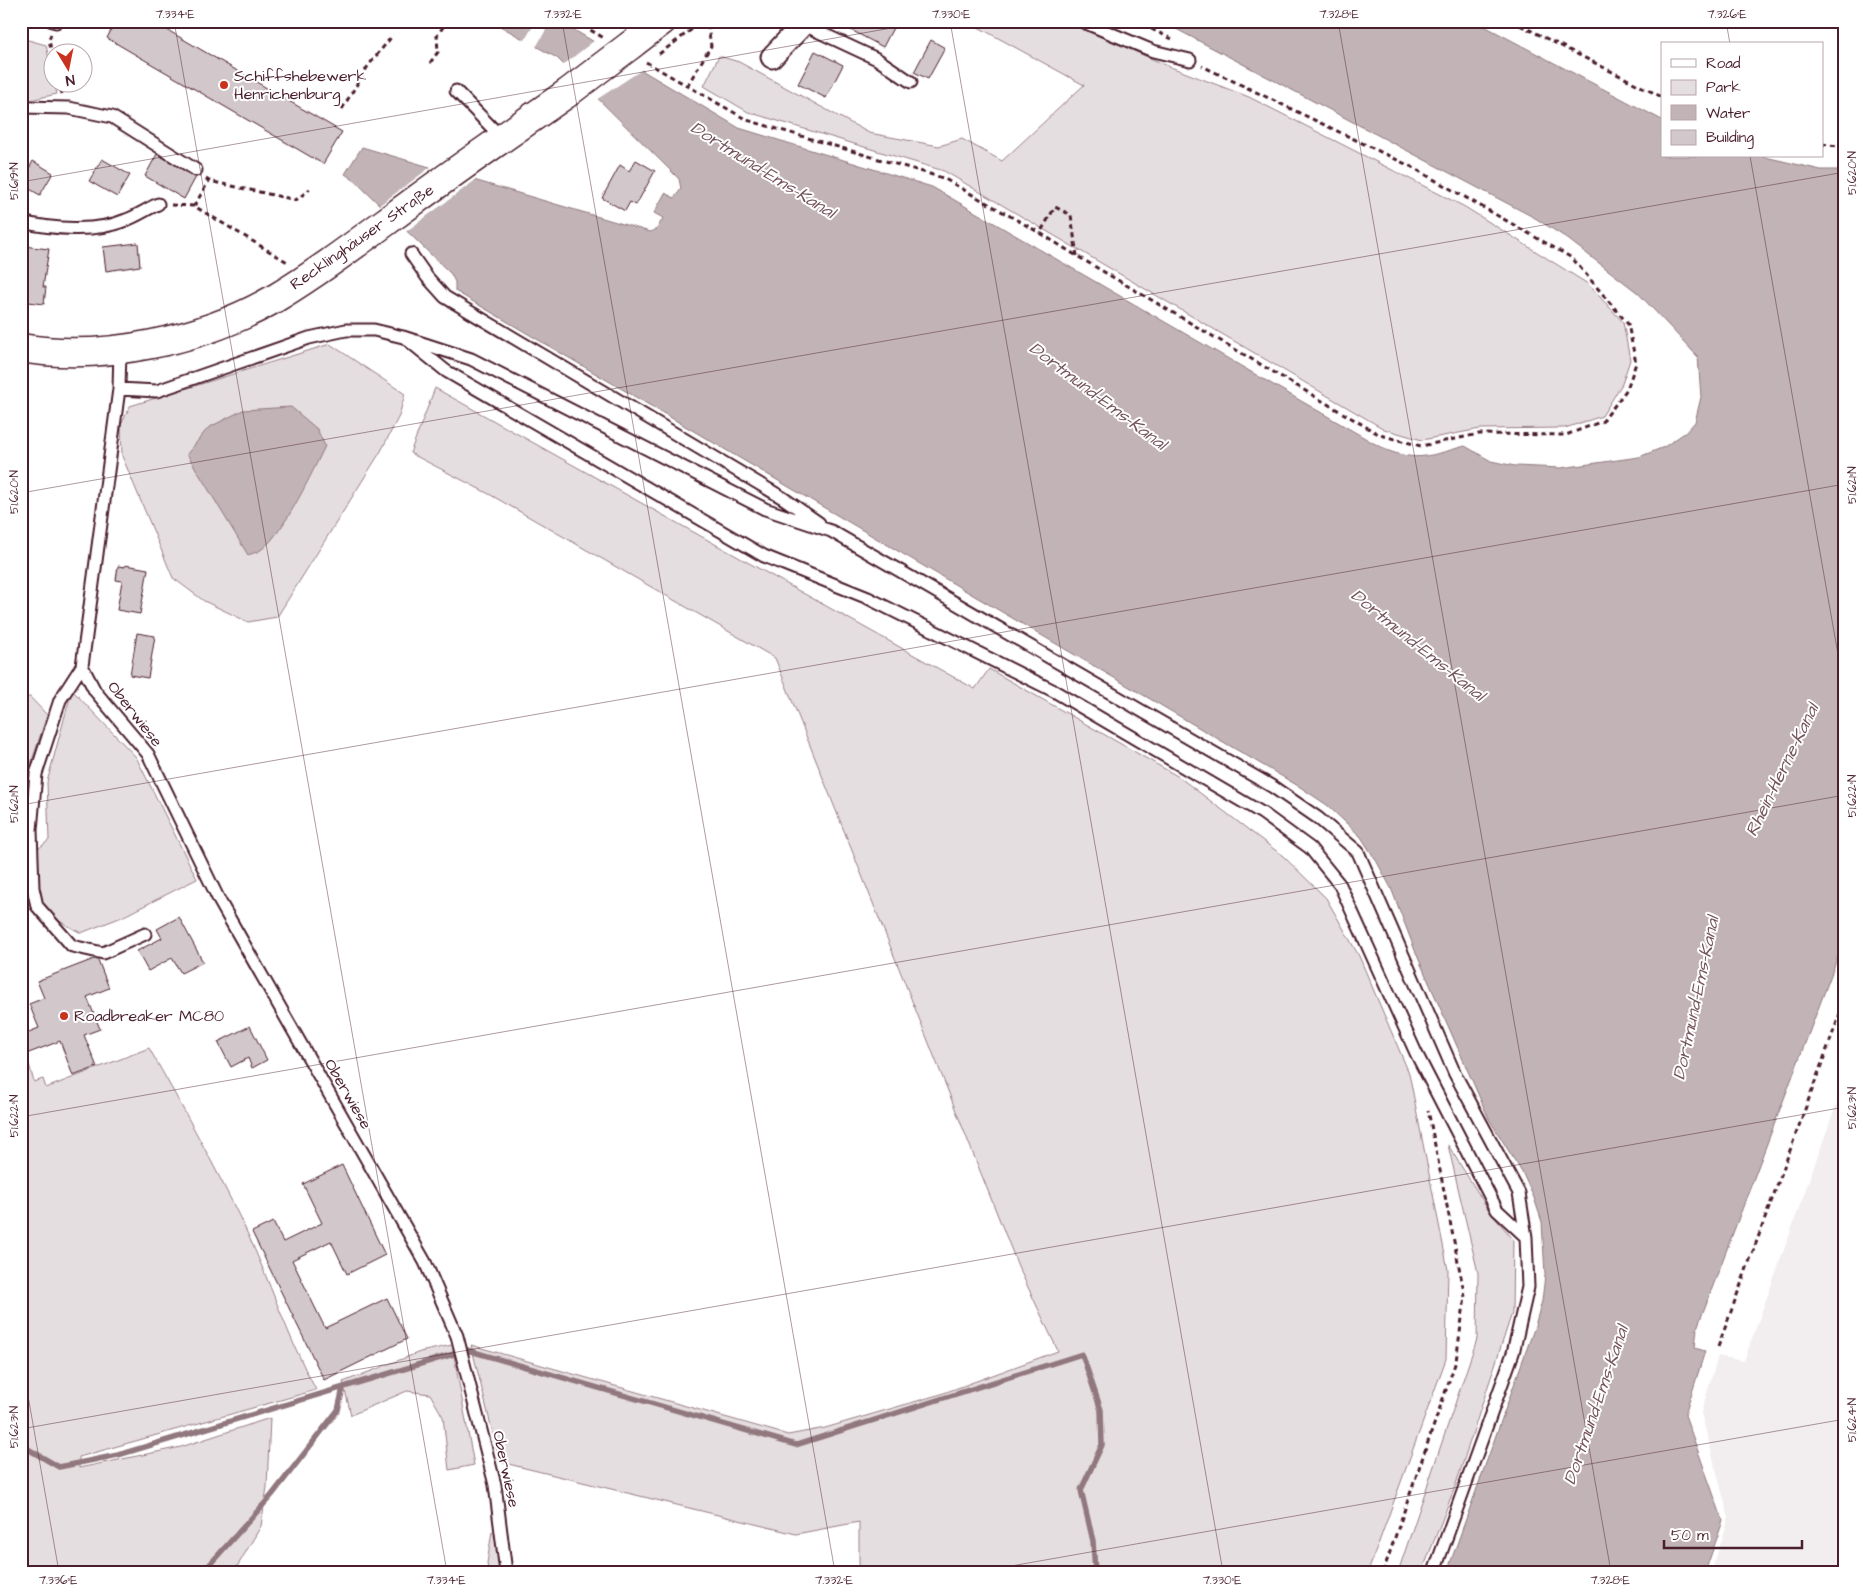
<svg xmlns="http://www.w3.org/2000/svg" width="1866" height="1593" font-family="'Architects Daughter',sans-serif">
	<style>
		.built { fill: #f2eeef }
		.green { fill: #e5dee0; stroke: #987e86 }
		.water { fill: #c1b3b6; stroke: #91787e }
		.pier { fill: #fff }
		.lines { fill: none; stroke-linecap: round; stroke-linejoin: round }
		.stream { stroke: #91787e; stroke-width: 5.5 }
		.building { fill: #d2c7cb; stroke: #4a1f2b }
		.lane-casing { stroke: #4a1f2b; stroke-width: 15 }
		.street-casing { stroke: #4a1f2b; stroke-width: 25 }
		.secondary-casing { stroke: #4a1f2b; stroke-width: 31 }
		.path { stroke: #4a1f2b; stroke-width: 3; stroke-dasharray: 5 4; stroke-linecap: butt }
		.lane { stroke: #fff; stroke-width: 11 }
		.street { stroke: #fff; stroke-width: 21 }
		.secondary { stroke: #fff; stroke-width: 28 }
		.secondary-bridge-casing { stroke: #4a1f2b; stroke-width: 31; stroke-linecap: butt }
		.secondary-bridge { stroke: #fff; stroke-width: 28 }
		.ticks { fill: none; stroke: #4a1f2b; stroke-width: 1; stroke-opacity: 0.45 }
		.poi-dot { fill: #c8321e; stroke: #fff; stroke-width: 2 }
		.labels { text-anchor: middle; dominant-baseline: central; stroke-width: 4; stroke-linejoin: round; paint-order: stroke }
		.poi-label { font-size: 16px; fill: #4a1f2b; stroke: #fff; text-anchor: start }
		.street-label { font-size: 16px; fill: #4a1f2b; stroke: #fff }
		.water-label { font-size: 18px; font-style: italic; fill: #74535c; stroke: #fff }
		.neatline { fill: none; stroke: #4a1f2b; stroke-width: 2 }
		.ticks-label { font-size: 12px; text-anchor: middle; fill: #4a1f2b }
	</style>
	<rect width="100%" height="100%" fill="#fff"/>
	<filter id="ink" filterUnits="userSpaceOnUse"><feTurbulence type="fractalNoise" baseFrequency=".02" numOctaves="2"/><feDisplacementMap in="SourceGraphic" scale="10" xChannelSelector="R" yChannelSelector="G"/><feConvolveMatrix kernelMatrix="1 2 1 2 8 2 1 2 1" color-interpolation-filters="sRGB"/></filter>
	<g filter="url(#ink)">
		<path class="built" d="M1845,1080V1572H1711L1729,1518L1701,1413L1718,1356L1744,1361Z"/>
		<path class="green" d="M967,21H1066L1168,66L1249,97L1465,207L1588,284L1623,322L1630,360L1622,384L1602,416L1565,428L1480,429L1422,440L1384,429L944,171L748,112L704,86L719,56L739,62L869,133L939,146L962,139L1002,161L1084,85Z
			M21,38L46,45L57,94L21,102Z
			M330,344L405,394L399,416L381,451L277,617L248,622L204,601L173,578L122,456L121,425L130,406Z
			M435,388L975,689L989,669L1179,777L1283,856L1326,898L1359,956L1409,1073L1448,1270L1446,1359L1368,1572H859V1522L796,1534L500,1462L471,1345L788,1435L825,1428L941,1394L1058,1351L1018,1266L775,658L489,494L410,453Z
			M72,690L136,757L197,879L122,917L81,933L21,900V863L49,840L47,782Z
			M21,697H30L47,715L31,764L24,828L21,834Z
			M149,1048C182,1106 215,1166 244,1226C270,1280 287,1337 316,1390L79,1457V1468L181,1447L270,1418L267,1487L261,1526L234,1572H21V1064H29L34,1082L43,1079L46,1088Z
			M1448,1145L1490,1212L1513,1239L1512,1313L1456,1484L1422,1572H1398L1477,1339L1478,1273Z
			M452,1345L474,1465L449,1470L443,1417L430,1394L407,1391L351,1415L343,1382L420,1352Z
			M492,1531L498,1537L499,1572H488L487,1563Z"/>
		<path class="water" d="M491,21H559L739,128L932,187L1384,449C1418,463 1431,455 1465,446L1491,461L1515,466L1561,468L1639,457L1664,447L1686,432L1695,422L1701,397L1698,357L1638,293L1565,237L1535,218L1161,21H1475L1662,120V156H1761L1821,170H1845V938L1697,1328L1695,1348L1705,1351L1685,1415L1723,1521L1705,1572H1447L1534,1329L1542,1301L1545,1275L1542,1222L1534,1198L1523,1174L1489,1119L1416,953L1391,888L1377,862L1361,837L1327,805L1300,787L455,291V282L451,274L355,181L345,174L362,147L650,232L657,229L663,218L654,213L665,193L674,198L681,189L679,179L557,58Z
			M291,407L317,429L325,446C313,471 284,533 262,549C259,552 253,553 248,555L187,454L208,428L243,410Z"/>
		<path class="pier" d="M536,21H551L535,49L523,43Z
			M595,40L643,69L596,100L562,66Z
			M432,166L477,179L404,233L377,207Z"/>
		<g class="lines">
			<path class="stream" d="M21,1445L59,1467L118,1455L467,1350L796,1445L1082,1354L1101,1410L1102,1445L1081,1490L1093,1541L1095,1572
				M203,1572L272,1495L338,1410L343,1388"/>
		</g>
		<path class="building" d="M116,21H152L342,132L323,164L107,38Z
			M834,21H884L894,26L883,47Z
			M931,40L945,48L928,79L914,72Z
			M815,51L843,65L826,98L798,84Z
			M157,154L196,177L184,199L145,176Z
			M102,159L130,175L117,197L89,181Z
			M636,160L655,171L636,205L630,202L625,211L602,198L620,165L629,171Z
			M33,161L53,173L40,195L21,184Z
			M138,243L140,266L106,271L103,247Z
			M23,246L49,249L43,287H46L44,304L21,301Z
			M125,565L148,569L140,614L117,610L122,581L116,580L118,566L125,567Z
			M137,633L155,636L148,678L130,675Z
			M179,917L203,962L181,973L172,958L148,971L137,951L162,938L157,929Z
			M94,959L98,960L109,988L87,997L100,1029L84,1035L97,1067L73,1076L60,1041L21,1056V1035L39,1028L29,1004L44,998L37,981Z
			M250,1026L267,1060L252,1068L248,1058L231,1067L218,1042Z
			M342,1165L385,1255L347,1274L331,1241L292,1260L325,1328L387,1298L407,1339L324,1380L252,1232L273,1222L283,1242L322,1223L303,1184Z"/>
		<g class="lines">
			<g class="lane-casing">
				<path id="lane" d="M52,21L56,22
					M1081,21L1153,51L1190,60
					M804,25L877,59L911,82
					M456,91L502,138
					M21,107L69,108L112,117L196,170
					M21,222C52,229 96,233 126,220C137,216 147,209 158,204
					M411,254L427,277L445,297L783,498L819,523
					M409,341L446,371L764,556L868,598L1054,691L1262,813L1310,848L1340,885L1416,1053L1497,1210L1526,1237
					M120,349L119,389L82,666L95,691L148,754L220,902L425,1262L457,1336L495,1485L506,1572
					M119,389L157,391L309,338L346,330H374L403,337L471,359L765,509L831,531L1273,787L1318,818L1358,852L1455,1074L1519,1193L1526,1237L1528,1287L1513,1353L1434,1572
					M82,666L60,700L36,774L31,830L33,888L37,906L72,946L103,953L145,934"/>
			</g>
			<g class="street-casing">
				<path id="street" d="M772,57L806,21"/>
			</g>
			<g class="secondary-casing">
				<path id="secondary" d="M632,44L662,21
					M21,348C103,362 203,340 274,299C324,269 370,233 417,199C466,163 516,129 566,94"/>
			</g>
			<path class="path" d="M575,21L604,38
				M1135,21L1174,40
				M1512,21L1662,97
				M51,34L49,40L52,55
				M659,54L703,21
				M646,62L747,120L943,178L1040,233
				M430,63L438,52L437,36L443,27L442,21
				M59,82L62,94
				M687,86L711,46L707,21
				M342,109L368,66L393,35
				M1822,144L1845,147
				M206,179L209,181L296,200L310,189
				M171,205L194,206L289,263
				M194,206L209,181
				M1077,256L1071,215L1055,207L1040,233L1077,256L1380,435L1421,446L1479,434L1566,435L1603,421L1627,389L1636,363L1628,324L1572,258L1412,167L1202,66
				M1718,1347L1845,1000
				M1383,1572L1456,1361L1465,1297L1428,1110"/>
			<use href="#lane" class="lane"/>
			<use href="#street" class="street"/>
			<use href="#secondary" class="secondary"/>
			<g class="secondary-bridge-casing">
				<path id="secondary-bridge" d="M566,94L632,44"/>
			</g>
			<use href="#secondary-bridge" class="secondary-bridge"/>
		</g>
	</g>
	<path class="ticks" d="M174,21L447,1572M562,21L835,1572M950,21L1223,1572M1338,21L1611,1572M1726,21L1730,44M1750,156L1845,694M21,182L931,21M21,493L1845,172M21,805L1845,484M21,1117L1845,795M21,1356L59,1572M21,1429L1845,1107M977,1572L1845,1419"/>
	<g class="poi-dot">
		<circle cx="224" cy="85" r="5"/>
		<circle cx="64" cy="1016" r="5"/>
	</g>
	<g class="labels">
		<g class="poi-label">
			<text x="234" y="76">Schiffshebewerk<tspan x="234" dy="18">Henrichenburg</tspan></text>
			<text x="74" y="1016">Roadbreaker MC80</text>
		</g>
		<g class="street-label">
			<text transform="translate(362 237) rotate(-35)">Recklinghäuser Straße</text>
			<text transform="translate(135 714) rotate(52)">Oberwiese</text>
			<text transform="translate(348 1094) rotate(60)">Oberwiese</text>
			<text transform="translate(506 1469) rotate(78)">Oberwiese</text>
		</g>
		<g class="water-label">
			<text transform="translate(763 170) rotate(32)">Dortmund-Ems-Kanal</text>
			<text transform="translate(1098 396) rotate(37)">Dortmund-Ems-Kanal</text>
			<text transform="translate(1418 645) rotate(39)">Dortmund-Ems-Kanal</text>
			<text transform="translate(1782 770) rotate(-64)">Rhein-Herne-Kanal</text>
			<text transform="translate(1696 998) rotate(-78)">Dortmund-Ems-Kanal</text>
			<text transform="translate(1596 1405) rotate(-71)">Dortmund-Ems-Kanal</text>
		</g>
	</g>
	<rect width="1866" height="1593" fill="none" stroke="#fff" stroke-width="55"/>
	<rect x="1661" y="42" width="162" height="115" fill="#ffffff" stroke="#b7a5aa"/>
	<rect x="1671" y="59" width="25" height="8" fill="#ffffff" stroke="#b7a5aa"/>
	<text x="1706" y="68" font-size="15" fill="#4a1f2b">Road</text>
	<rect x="1671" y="80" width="25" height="15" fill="#e5dee0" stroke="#b7a5aa"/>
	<text x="1706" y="92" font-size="15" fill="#4a1f2b">Park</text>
	<rect x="1671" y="105" width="25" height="15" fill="#c1b3b6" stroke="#b7a5aa"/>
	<text x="1706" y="118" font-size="15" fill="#4a1f2b">Water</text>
	<rect x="1671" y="130" width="25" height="15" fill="#d2c7cb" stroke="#b7a5aa"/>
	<text x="1706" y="142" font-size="15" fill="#4a1f2b">Building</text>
	<g transform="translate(68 68) rotate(170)"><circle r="24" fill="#ffffff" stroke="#b7a5aa"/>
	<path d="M0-4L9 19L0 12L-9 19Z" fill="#c8321e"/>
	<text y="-8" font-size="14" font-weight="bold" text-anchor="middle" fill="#4a1f2b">N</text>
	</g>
	<path d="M1664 1540v8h138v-8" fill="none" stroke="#4a1f2b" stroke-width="2.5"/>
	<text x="1671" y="1540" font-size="15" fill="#4a1f2b" stroke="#ffffff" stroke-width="4" paint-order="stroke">50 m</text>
	<rect x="28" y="28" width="1810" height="1538" class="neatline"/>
	<g class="ticks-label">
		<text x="175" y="18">7.334°E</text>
		<text x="563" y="18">7.332°E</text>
		<text x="951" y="18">7.330°E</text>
		<text x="1339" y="18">7.328°E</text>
		<text x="1727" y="18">7.326°E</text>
		<text transform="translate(1852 173) rotate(-90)" y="4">51.620°N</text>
		<text transform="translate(14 181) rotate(-90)" y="4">51.619°N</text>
		<text transform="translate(1852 485) rotate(-90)" y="4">51.621°N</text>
		<text transform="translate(14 492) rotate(-90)" y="4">51.620°N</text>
		<text transform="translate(1852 796) rotate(-90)" y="4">51.622°N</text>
		<text transform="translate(14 804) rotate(-90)" y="4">51.621°N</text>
		<text transform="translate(1852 1108) rotate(-90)" y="4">51.623°N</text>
		<text transform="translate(14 1116) rotate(-90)" y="4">51.622°N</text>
		<text transform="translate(1852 1420) rotate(-90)" y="4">51.624°N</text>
		<text transform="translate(14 1427) rotate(-90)" y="4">51.623°N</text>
		<text x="58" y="1584">7.336°E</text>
		<text x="446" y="1584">7.334°E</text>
		<text x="834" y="1584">7.332°E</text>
		<text x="1222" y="1584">7.330°E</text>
		<text x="1610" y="1584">7.328°E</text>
	</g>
</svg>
